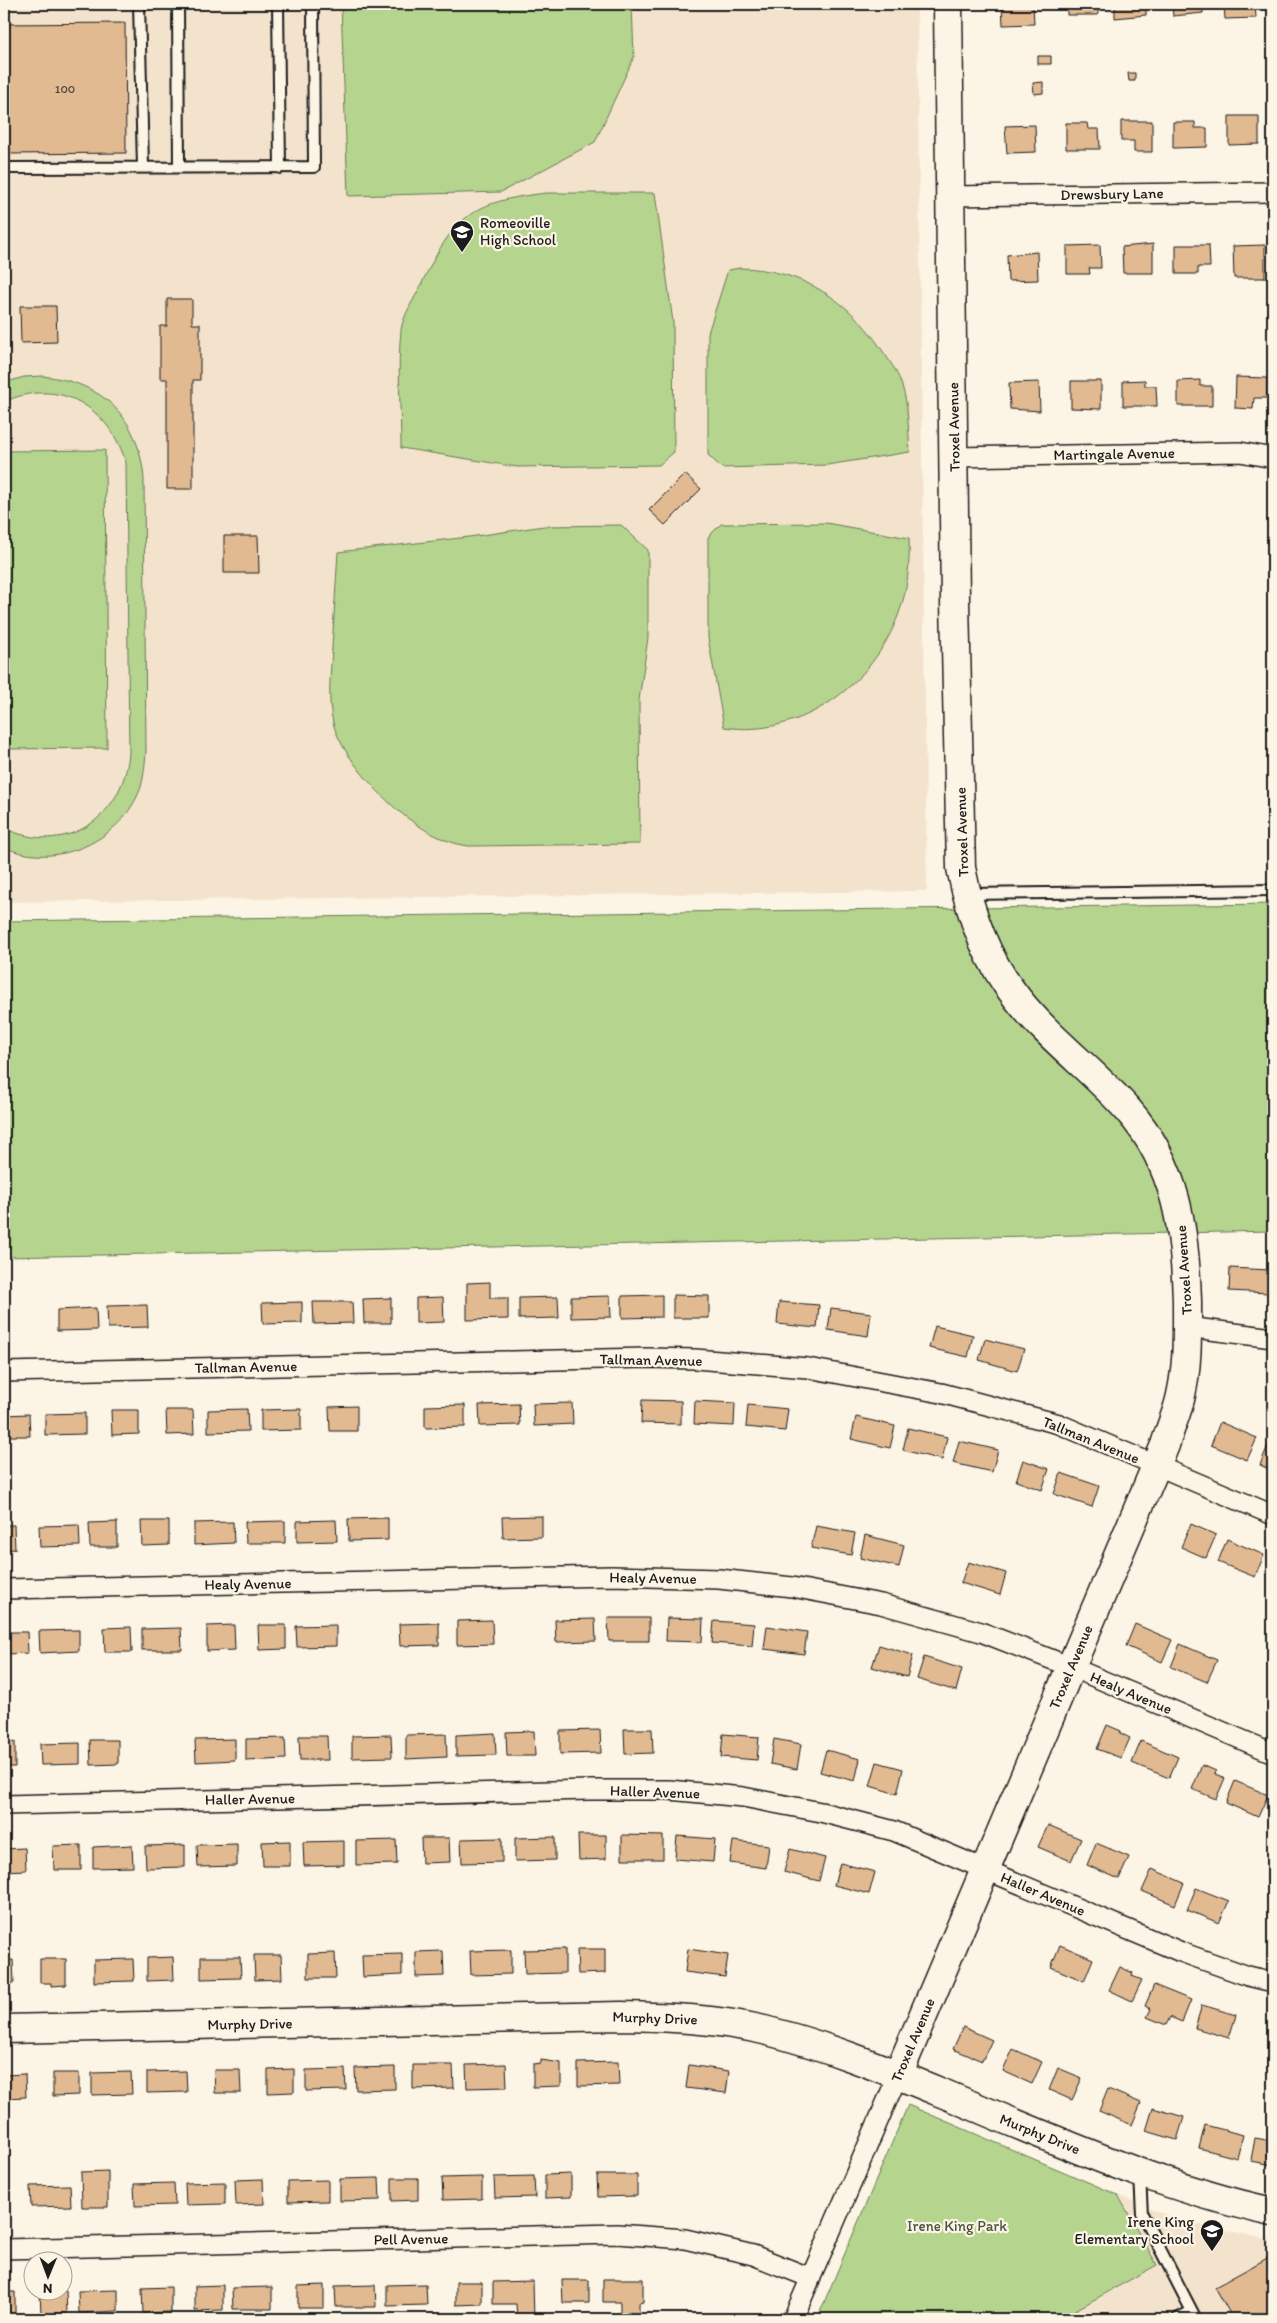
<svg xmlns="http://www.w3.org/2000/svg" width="1277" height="2323" font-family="Itim,sans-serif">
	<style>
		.built { fill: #f4e3cc }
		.green { fill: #b5d58e; stroke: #687855 }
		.building { fill: #e2ba92; stroke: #1c1c1c }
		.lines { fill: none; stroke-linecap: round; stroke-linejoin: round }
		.lane-casing { stroke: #1c1c1c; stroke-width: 14 }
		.street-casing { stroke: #1c1c1c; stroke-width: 22 }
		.secondary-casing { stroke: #1c1c1c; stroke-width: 31 }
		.lane { stroke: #fcf5e5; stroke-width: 10 }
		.street { stroke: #fcf5e5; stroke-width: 19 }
		.secondary { stroke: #fcf5e5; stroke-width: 28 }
		.labels { text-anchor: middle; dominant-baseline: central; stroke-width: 4.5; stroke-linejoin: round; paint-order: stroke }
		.number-label { font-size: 12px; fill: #4e443a }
		.street-label { font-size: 15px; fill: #1c1c1c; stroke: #fcf5e5 }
		.poi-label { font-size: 15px; fill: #1c1c1c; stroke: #fcf5e5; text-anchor: start }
		.park-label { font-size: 15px; fill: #4a543e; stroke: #fcf5e5 }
	</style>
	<rect width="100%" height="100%" fill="#fcf5e5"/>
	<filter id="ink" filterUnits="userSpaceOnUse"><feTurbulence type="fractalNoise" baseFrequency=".02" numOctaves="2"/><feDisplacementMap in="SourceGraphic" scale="10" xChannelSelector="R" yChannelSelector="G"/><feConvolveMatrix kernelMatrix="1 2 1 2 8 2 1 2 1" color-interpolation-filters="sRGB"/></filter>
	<g filter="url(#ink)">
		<path class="built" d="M4,4H917L927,891L4,902Z
			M1118,2195L1181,2221L1273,2240V2319H1059L1157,2265Z"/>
		<path class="green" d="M341,4H632L634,57L595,142L501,192L348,196Z
			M547,193H655L673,322L674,452L659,465L517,467L401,448C401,410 397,367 401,330C403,315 415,298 421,285C453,217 471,201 547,193Z
			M740,268C800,269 850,300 882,350C889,360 897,371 901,383C909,404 908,430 910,452L827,465L722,468L708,455V333L728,270Z
			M42,376C103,382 139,417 144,479L146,753C145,764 144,776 141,787C122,841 56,871 4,847V828C65,857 123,819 129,753L126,463C110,408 59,376 4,402V383L24,377Z
			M105,450L107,748L4,749V451Z
			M826,523L909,538C910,563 908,589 899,613C874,684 801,739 724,727L708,638V537L721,524Z
			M621,525L648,550V638L639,700L640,844L469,846C442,843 415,825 395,808C373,788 341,753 333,723C327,698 331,672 332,647C334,615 336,584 338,552L469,537L544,526Z
			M1273,904V1231L4,1257V921Z
			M908,2105L1118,2195L1157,2265L1059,2319H817Z"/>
		<path class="building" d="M1002,4H1033L1034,24L1003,25Z
			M1059,4H1098V15H1067V5Z
			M1115,4H1146V15L1115,18Z
			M1172,4H1203V13L1173,16Z
			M1224,4H1255L1256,18L1225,19Z
			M125,23L126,153L4,154V24Z
			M1038,56H1051V64H1038Z
			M1128,73H1135V81H1129Z
			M1043,82V93L1034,94L1033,83Z
			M1229,116H1259V144L1229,145Z
			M1121,121H1152V152H1134V141H1121Z
			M1173,122H1195V128H1207V147L1173,148Z
			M1066,123H1087L1088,129H1099L1100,149H1066Z
			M1035,125L1036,152L1007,153L1005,126Z
			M1153,244V273H1123L1122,247Z
			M1100,245L1101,268H1089L1090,274H1067V246Z
			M1176,245H1209L1210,267H1198V274H1176Z
			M1265,245V278H1234L1233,246Z
			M1037,252L1038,280L1008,281L1007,255Z
			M167,299H192V324H200V380H193V489H167V379H160V326H167Z
			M20,306H56L57,342L21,343Z
			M1236,377L1267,378V398H1254L1253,409L1235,408Z
			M1145,380V386H1156L1157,406H1123V381Z
			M1200,380V386H1212V406H1178V381Z
			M1071,381H1101V409L1071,408Z
			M1039,382L1040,411L1010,409L1009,383Z
			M685,474L701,489L665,525L649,510Z
			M224,536H258L259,573H224Z
			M1230,1268L1270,1270L1269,1293L1229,1291Z
			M490,1282V1298H508V1319L467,1320V1283Z
			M662,1295V1317L622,1318V1296Z
			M673,1295L709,1296V1318H673Z
			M610,1296L611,1317L571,1318V1297Z
			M443,1297L444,1322L416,1323V1298Z
			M558,1297L559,1318L519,1319V1298Z
			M391,1298V1323H364L363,1299Z
			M302,1302V1323L263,1324L262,1303Z
			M313,1302H352L353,1323L314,1324Z
			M779,1302L819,1305L817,1328L777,1324Z
			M147,1305L148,1327L108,1328L107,1306Z
			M96,1308L97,1330L57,1331V1310Z
			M831,1308L871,1313L868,1336L828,1330Z
			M935,1326L973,1335L968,1357L929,1348Z
			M985,1339L1024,1349L1017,1371L979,1360Z
			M642,1400L681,1401V1424L641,1423Z
			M695,1401L735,1403L734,1426L694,1424Z
			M572,1403L573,1424L534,1426L533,1404Z
			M519,1404L520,1425L480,1426L479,1405Z
			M465,1405V1427L425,1428V1406Z
			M748,1405L788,1409L785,1431L746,1427Z
			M357,1406V1431H330L329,1407Z
			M247,1409L248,1431L208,1432V1410Z
			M301,1409V1430L261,1431V1410Z
			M111,1410H139V1434L112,1435Z
			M166,1410H193L194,1434L167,1435Z
			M85,1413V1434L45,1435V1414Z
			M29,1414L30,1436H4V1415Z
			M856,1417L895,1426L890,1448L851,1439Z
			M1220,1422L1257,1438L1247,1460L1211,1445Z
			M908,1428L947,1437L942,1460L903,1450Z
			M959,1441L998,1450L992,1472L953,1463Z
			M1269,1443L1273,1445V1471L1260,1465Z
			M1023,1460L1049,1469L1042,1490L1016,1481Z
			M1061,1473L1099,1486L1092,1507L1054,1494Z
			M542,1516V1537L503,1538L502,1517Z
			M388,1518V1540L349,1541L348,1519Z
			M336,1520L337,1541L297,1542V1521Z
			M141,1521H169V1545L142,1546Z
			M285,1521V1543H246L245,1522Z
			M117,1522V1547H90L89,1523Z
			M233,1522L234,1543L194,1545V1523Z
			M1191,1524L1216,1535L1206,1558L1181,1547Z
			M4,1525H14L15,1549L4,1550Z
			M79,1525L80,1546L40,1547L39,1526Z
			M816,1526L855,1533L851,1555L811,1548Z
			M865,1535L904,1545L899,1567L860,1558Z
			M1227,1539L1264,1555L1255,1577L1218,1562Z
			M968,1562L1006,1573L1000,1595L961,1583Z
			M608,1618H649V1641H609Z
			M667,1618L703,1619L702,1642L666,1641Z
			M595,1619L596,1641L556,1642L555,1620Z
			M492,1620L493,1644L457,1645V1621Z
			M714,1621L754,1624L752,1646L712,1643Z
			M439,1623V1645L400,1646L399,1624Z
			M1135,1624L1172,1640L1162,1662L1126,1646Z
			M234,1625L235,1650L207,1651V1626Z
			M258,1625H286V1649L259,1650Z
			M336,1625V1646L297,1647L296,1626Z
			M767,1626L807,1632L804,1654L764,1649Z
			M131,1627L132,1652H105L104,1628Z
			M181,1628L182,1650H142V1629Z
			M79,1630V1651L40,1653L39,1631Z
			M4,1632H27L28,1653L7,1654V1667H4Z
			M1180,1644L1217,1660L1207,1682L1171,1667Z
			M879,1645L913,1655L907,1677L872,1667Z
			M924,1657L962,1669L956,1691L917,1679Z
			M1273,1692V1708L1268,1705Z
			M1107,1725L1121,1731L1120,1733L1130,1738L1121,1758L1097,1749Z
			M624,1729H652L653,1753L625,1754Z
			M600,1730L601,1753L560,1754V1731Z
			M534,1731L535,1756H507L506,1732Z
			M495,1733L496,1755L456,1756V1735Z
			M446,1734L447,1757L406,1759V1735Z
			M723,1734L759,1737L757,1760L721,1757Z
			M391,1735L392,1757L352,1758V1736Z
			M299,1736H327L328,1760H300Z
			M285,1738L286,1759L246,1761V1739Z
			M235,1739V1760L196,1762L195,1740Z
			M774,1739L801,1744L797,1769L770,1764Z
			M90,1740H118V1764L91,1765Z
			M1141,1741L1178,1757L1169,1778L1132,1763Z
			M15,1742V1767H4V1743Z
			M80,1743V1764L41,1765L40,1744Z
			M826,1750L860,1759L855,1781L820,1772Z
			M877,1762L903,1769L897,1794L870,1786Z
			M1202,1765L1216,1771L1215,1774L1225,1778L1216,1799L1192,1789Z
			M1235,1781L1268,1795L1258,1817L1226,1803Z
			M1048,1825L1081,1839L1071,1861L1038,1847Z
			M578,1835H606V1859L579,1860Z
			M622,1835L663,1836V1859H622Z
			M677,1836L715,1839L713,1862L675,1859Z
			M555,1837V1860L515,1861V1838Z
			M421,1838H449L450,1862L422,1863Z
			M502,1838V1862L462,1863L461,1839Z
			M396,1840L397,1864L356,1865V1841Z
			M290,1841V1866H263L262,1842Z
			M344,1841V1865L304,1866L303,1842Z
			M733,1841L769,1845L766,1868L730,1863Z
			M1096,1843L1129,1857L1119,1879L1087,1865Z
			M237,1844V1866L198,1867L197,1845Z
			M81,1845V1870H54L53,1846Z
			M132,1845L133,1867L93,1868V1847Z
			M185,1845V1867L146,1868L145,1846Z
			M25,1848L26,1870L4,1871V1849Z
			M790,1849L825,1858L819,1881L784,1872Z
			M840,1863L875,1872L869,1894L834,1885Z
			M1152,1869L1184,1883L1175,1905L1142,1891Z
			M1196,1888L1229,1901L1219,1923L1187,1910Z
			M1060,1945L1093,1959L1084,1981L1051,1967Z
			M565,1949V1973L525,1974L524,1950Z
			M577,1949H605V1973L578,1974Z
			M688,1949L728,1955L725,1977L685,1972Z
			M511,1950V1974L471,1975L470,1951Z
			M443,1951L444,1976L416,1977V1952Z
			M335,1953L336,1978H308V1954Z
			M402,1954V1975L363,1977L362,1955Z
			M254,1955H281L282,1979L255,1980Z
			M173,1957L174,1980L147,1981V1958Z
			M201,1957H240L241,1978L201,1979Z
			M40,1959H66V1985L51,1986V1983H40Z
			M133,1959L134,1981L94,1982V1960Z
			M13,1960L14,1983L4,1984V1961Z
			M1120,1967L1133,1973L1132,1976L1142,1980L1132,2001L1109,1990Z
			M1154,1985L1191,2000L1182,2022L1170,2017L1166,2025L1147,2017L1151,2009L1145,2006Z
			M1202,2005L1236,2015L1229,2038L1195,2028Z
			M963,2027L992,2040L982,2061L953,2049Z
			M1013,2049L1042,2062L1032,2084L1003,2071Z
			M541,2060L561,2063V2086L533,2087V2064L541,2063Z
			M618,2062L619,2085L578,2086V2063Z
			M506,2064L507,2087L467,2088L466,2065Z
			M413,2065H453L454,2088L413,2089Z
			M689,2065L729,2071L726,2093L686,2088Z
			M395,2067V2089L356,2090L355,2068Z
			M1058,2068L1082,2078L1072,2100L1049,2090Z
			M294,2069V2092L268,2093V2070Z
			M345,2069L346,2090L306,2091V2070Z
			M214,2070H240L241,2093H215Z
			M186,2071L187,2092L147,2093V2072Z
			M131,2072L132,2094L92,2095V2073Z
			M53,2073H79V2095L53,2096Z
			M25,2074L26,2097L4,2098V2075Z
			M1108,2089L1141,2103L1132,2125L1099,2111Z
			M1153,2108L1184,2117L1177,2140L1146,2131Z
			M1205,2125L1243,2135L1237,2158L1199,2148Z
			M1255,2138L1273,2141V2165L1251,2161Z
			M108,2171V2207H82L81,2172Z
			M571,2174V2197L545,2198V2175Z
			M597,2175H637V2196L598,2197Z
			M534,2176L535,2197L495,2198L494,2177Z
			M482,2177V2199L443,2200L442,2178Z
			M379,2178L380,2200L340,2201V2179Z
			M392,2178H418V2200L392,2201Z
			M263,2179L264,2204L236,2205L235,2180Z
			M328,2180V2201L288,2202V2181Z
			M225,2182V2204L186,2205L185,2183Z
			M174,2183L175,2205L135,2206L134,2184Z
			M70,2185L71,2206L31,2207L30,2186Z
			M1271,2256L1273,2261V2319H1233L1215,2287Z
			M603,2279H643V2302L639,2303V2315H620V2302H603Z
			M562,2280H589V2303H563Z
			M533,2281L534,2319H517L516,2304H493V2282Z
			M456,2282H482V2304L456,2305Z
			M426,2284L427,2305L387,2306V2285Z
			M223,2285V2310L195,2311V2286Z
			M324,2285V2308H298V2286Z
			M375,2285L376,2307H336L335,2286Z
			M171,2287V2312L143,2313L142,2288Z
			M272,2287V2309H233L232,2288Z
			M118,2290V2311L79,2313L78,2291Z
			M40,2291H66L67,2313L41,2314Z
			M4,2292H15V2314L4,2315Z
			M282,2315H301V2319H282Z"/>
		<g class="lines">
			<g class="lane-casing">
				<path id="lane" d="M139,4L143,167
					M178,4L179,167
					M278,4L280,168
					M4,168L314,167L313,4
					M969,894L1273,890
					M1140,2176L1142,2214L1196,2319
					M1177,2319L1192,2311"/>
			</g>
			<g class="street-casing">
				<path id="street" d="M950,196L1273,192
					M955,457L1240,452L1273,458
					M1187,1327L1273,1338
					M4,1372L647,1358L695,1359L808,1368L941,1393L1059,1424L1273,1515
					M4,1589L612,1576L719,1579L792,1587L881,1604L981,1632L1071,1667L1273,1753
					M4,1805L589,1790H669L743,1797L821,1812L894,1831L1181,1952L1248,1976L1273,1982
					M4,2249L617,2234L685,2239L753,2255L811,2278
					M793,2319L898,2075"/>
			</g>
			<g class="secondary-casing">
				<path id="secondary" d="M4,2029L621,2016C669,2017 717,2019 764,2030C825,2045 884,2069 942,2093C1051,2138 1158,2187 1273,2212
					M898,2075L1165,1445C1170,1428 1178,1411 1181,1395C1188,1364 1187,1332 1187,1301C1185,1230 1177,1166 1128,1110C1095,1072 1048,1038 1017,998C987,961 970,914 961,868L955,601L948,4"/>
			</g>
			<use href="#lane" class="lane"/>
			<use href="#street" class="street"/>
			<use href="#secondary" class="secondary"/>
		</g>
	</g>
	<defs>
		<g id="school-pin" transform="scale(1.25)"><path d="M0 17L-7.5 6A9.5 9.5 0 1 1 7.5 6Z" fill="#1c1c1c" stroke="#fcf5e5"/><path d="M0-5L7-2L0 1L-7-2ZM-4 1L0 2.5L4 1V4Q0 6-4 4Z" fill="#fff"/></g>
	</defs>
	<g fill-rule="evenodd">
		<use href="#school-pin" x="462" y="232"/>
		<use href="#school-pin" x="1212" y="2231"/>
	</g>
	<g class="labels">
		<g class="number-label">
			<text x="65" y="89">100</text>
		</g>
		<g class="street-label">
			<text transform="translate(1112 194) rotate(-1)">Drewsbury Lane</text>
			<text transform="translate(954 427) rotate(-91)">Troxel Avenue</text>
			<text transform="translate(1114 454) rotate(-1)">Martingale Avenue</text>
			<text transform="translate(962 832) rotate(-92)">Troxel Avenue</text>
			<text transform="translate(1184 1270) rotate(-94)">Troxel Avenue</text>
			<text transform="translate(651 1360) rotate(1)">Tallman Avenue</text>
			<text transform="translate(246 1367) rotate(-1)">Tallman Avenue</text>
			<text transform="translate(1091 1440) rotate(22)">Tallman Avenue</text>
			<text transform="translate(653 1578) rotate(1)">Healy Avenue</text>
			<text transform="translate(248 1584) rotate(-1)">Healy Avenue</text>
			<text transform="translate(1071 1667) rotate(-67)">Troxel Avenue</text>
			<text transform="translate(1131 1693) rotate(23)">Healy Avenue</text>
			<text transform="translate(655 1792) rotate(2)">Haller Avenue</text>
			<text transform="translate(250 1799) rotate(-1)">Haller Avenue</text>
			<text transform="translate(1043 1894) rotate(23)">Haller Avenue</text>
			<text transform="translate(655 2018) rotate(2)">Murphy Drive</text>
			<text transform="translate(250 2024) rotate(-1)">Murphy Drive</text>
			<text transform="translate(913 2040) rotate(-67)">Troxel Avenue</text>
			<text transform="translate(1040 2134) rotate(22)">Murphy Drive</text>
			<text transform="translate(411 2239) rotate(-1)">Pell Avenue</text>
		</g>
		<g class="poi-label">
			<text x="480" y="223">Romeoville<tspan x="480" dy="17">High School</tspan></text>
			<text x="1194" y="2222" text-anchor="end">Irene King<tspan x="1194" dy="17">Elementary School</tspan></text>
		</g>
		<g class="park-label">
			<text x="957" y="2226">Irene King Park</text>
		</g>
	</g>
	<rect width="1277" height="2323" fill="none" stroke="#fcf5e5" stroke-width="20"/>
	<rect x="10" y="10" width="1257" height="2303" fill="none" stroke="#1c1c1c" stroke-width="2" filter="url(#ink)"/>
	<g transform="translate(48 2276) rotate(181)"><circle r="24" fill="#fcf5e5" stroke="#a29e95"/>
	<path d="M0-4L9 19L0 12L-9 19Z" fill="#1c1c1c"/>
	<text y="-8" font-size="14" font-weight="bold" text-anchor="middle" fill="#1c1c1c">N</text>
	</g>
</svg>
